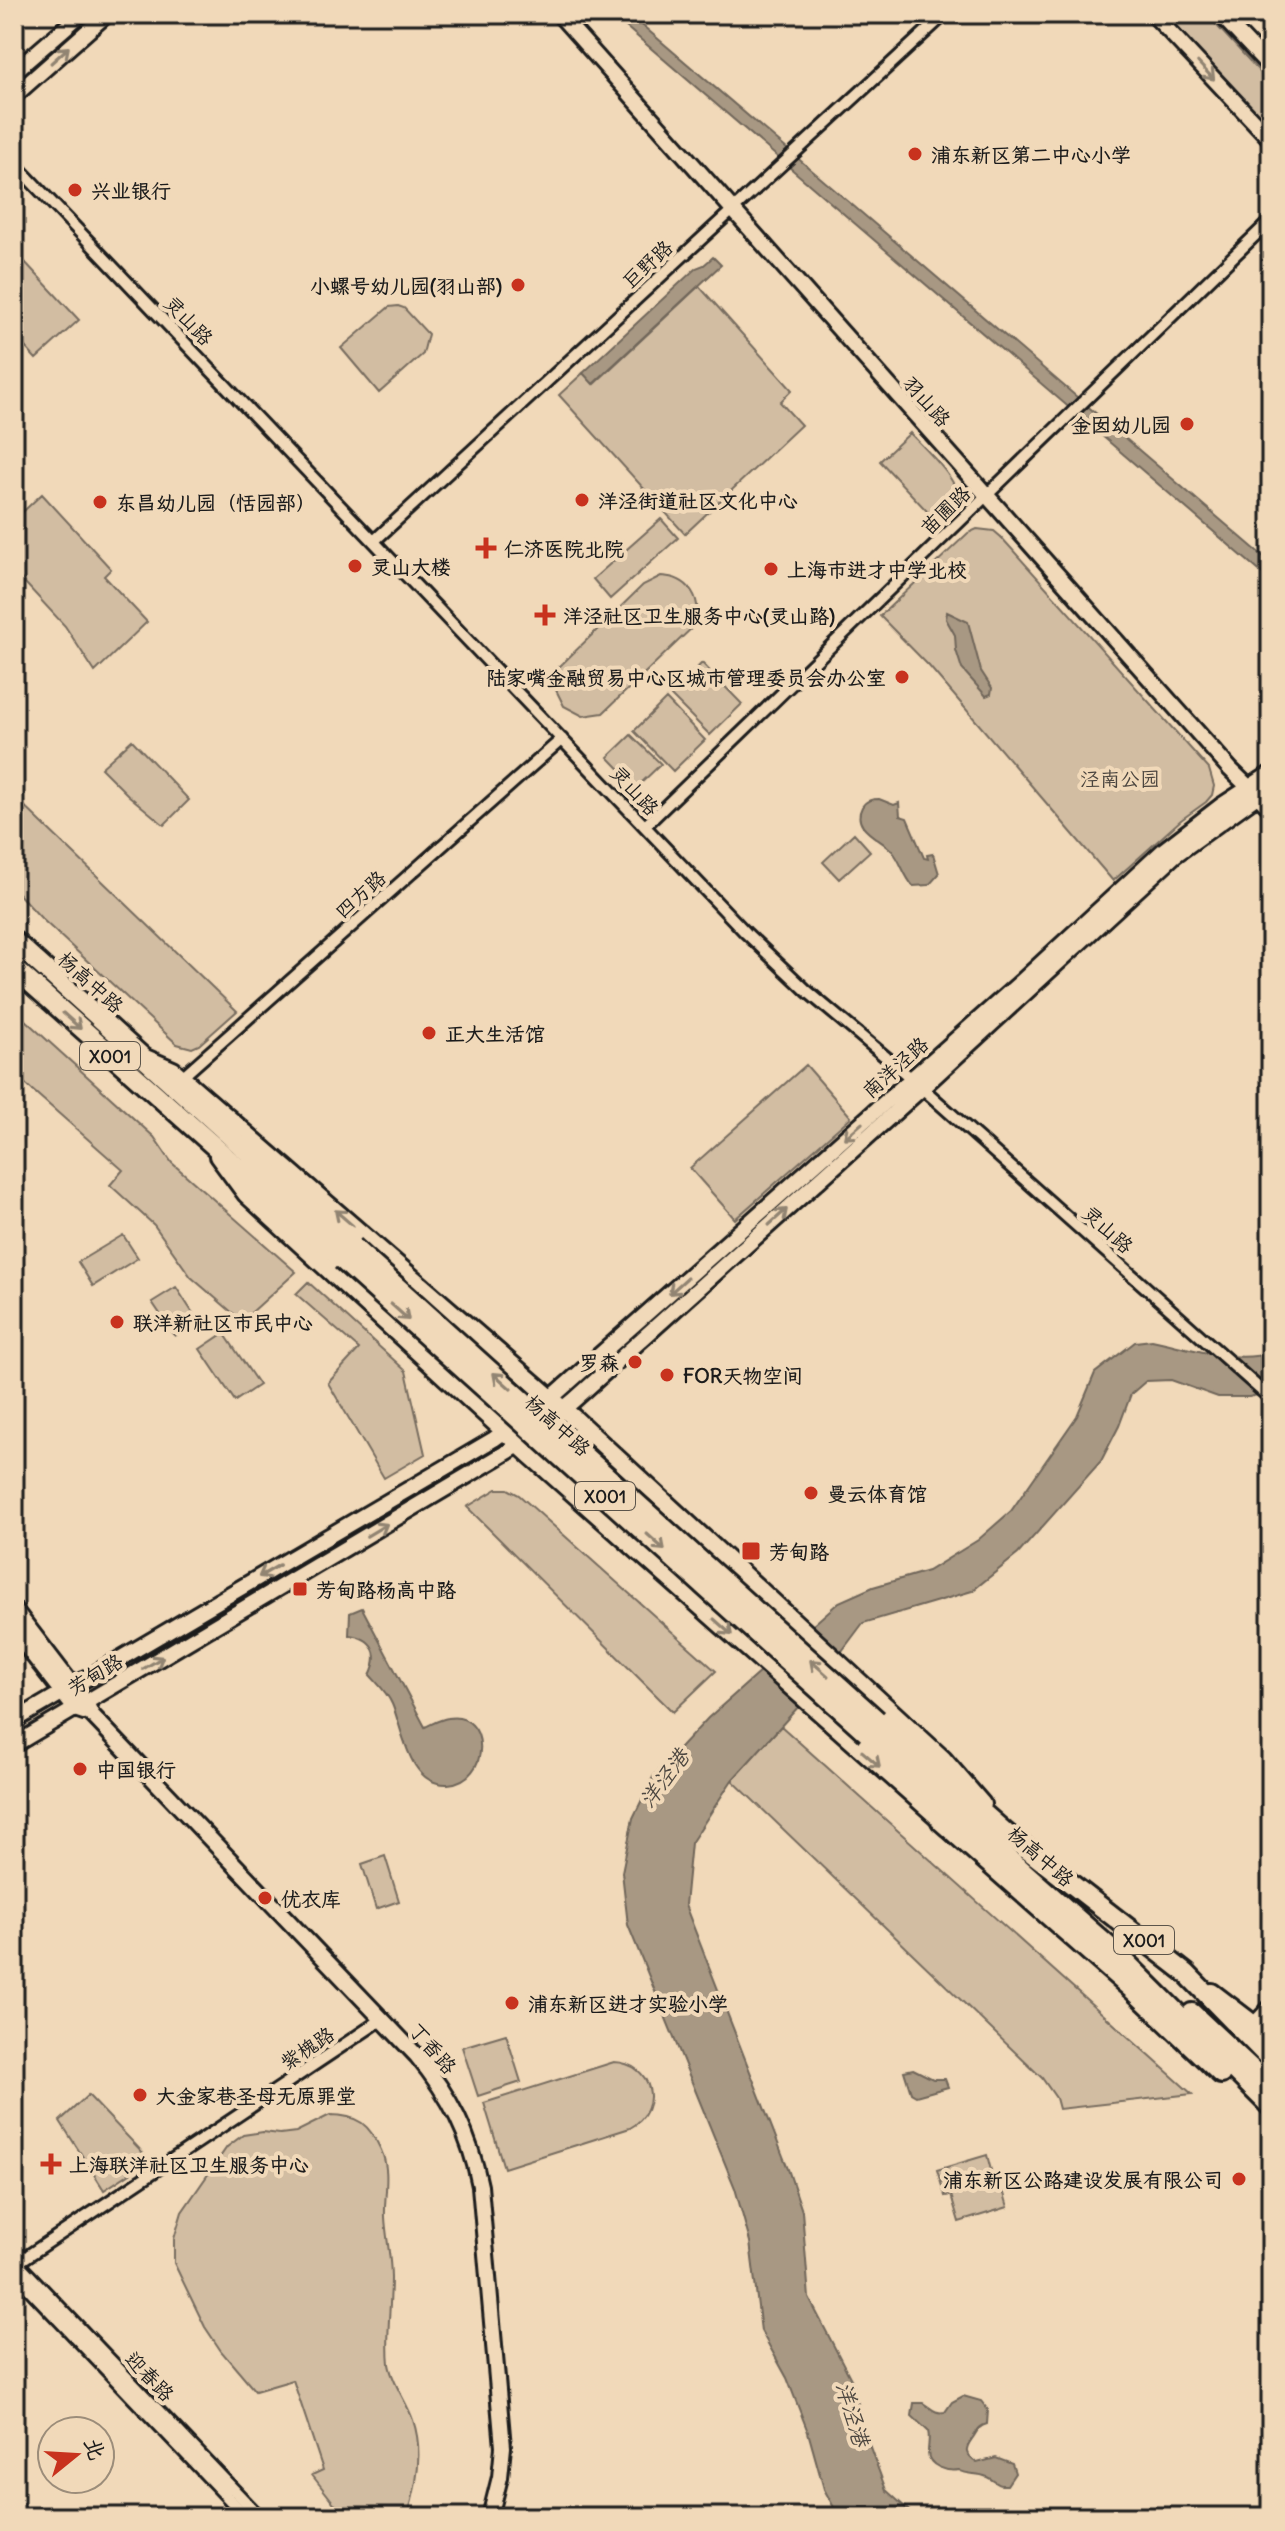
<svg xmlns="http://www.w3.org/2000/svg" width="1285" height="2531" font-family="Delius,'LXGW WenKai TC',sans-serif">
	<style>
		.green { fill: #d2bda2; stroke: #776c5f; stroke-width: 2 }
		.water { fill: #a89883; stroke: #70665a; stroke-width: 2 }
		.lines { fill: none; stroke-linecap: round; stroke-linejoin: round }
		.minor-casing { stroke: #1c1c1c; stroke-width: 16 }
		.tertiary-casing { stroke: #1c1c1c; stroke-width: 20 }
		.secondary-casing { stroke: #1c1c1c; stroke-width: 20 }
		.primary-casing { stroke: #1c1c1c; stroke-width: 22 }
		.trunk-casing { stroke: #1c1c1c; stroke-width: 24 }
		.minor { stroke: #f1d9b9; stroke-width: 10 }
		.tertiary { stroke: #f1d9b9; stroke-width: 14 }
		.secondary { stroke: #f1d9b9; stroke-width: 14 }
		.primary { stroke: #f1d9b9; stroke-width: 16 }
		.trunk { stroke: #f1d9b9; stroke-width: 18 }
		.trunk-bridge-casing { stroke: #1c1c1c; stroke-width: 24; stroke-linecap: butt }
		.trunk-bridge { stroke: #f1d9b9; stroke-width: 18 }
		.oneway { stroke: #918472 }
		.poi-dot { fill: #c8321e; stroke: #f1d9b9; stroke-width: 3 }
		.labels { text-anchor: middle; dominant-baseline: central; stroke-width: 8; stroke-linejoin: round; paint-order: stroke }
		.shield { fill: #f1d9b9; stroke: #5c554b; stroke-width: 2 }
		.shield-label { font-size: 18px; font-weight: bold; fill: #1c1c1c }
		.poi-label { font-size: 20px; font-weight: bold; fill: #1c1c1c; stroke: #f1d9b9; text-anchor: start }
		.street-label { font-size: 20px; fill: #1c1c1c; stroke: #f1d9b9 }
		.park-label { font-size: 20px; fill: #4a443e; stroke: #f1d9b9 }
		.water-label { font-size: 22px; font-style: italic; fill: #4d4740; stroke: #f1d9b9 }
	</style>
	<rect width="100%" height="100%" fill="#f1d9b9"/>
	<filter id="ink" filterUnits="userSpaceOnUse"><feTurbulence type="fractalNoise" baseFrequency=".0125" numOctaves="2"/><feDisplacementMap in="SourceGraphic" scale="16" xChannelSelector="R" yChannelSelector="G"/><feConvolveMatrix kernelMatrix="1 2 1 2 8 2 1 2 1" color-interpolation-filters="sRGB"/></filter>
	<g filter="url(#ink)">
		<path class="green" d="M1158,14H1206L1271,84V139Z
			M24,261L79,320L36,359L14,335V270Z
			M699,286L792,390L780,402L801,425L685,534L559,395L583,373L594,384Z
			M398,306L404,308L428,334L423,354L379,393L341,348L389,307Z
			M910,433C923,447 960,480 958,500C957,510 947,518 940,525L880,461Z
			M42,494L111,569L104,576L147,622L95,672L65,626L14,571V520Z
			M661,519L678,538L610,599L593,579Z
			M977,529L994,531L1001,537L1209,769L1214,786L1212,795L1206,802L1181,820L1113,881L929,666L880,616L968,533Z
			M661,576C689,577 703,598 695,625L603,713L583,716L564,706L555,688L559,667L643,585Z
			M702,663L742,704L710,735L670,695Z
			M666,699L705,740L673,771L634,731Z
			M631,735L661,764L637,787L608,757Z
			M132,740L189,800L164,825L128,795L101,768Z
			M14,796L237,1011L199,1045L192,1048L177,1044L42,919L14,889Z
			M854,833L870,851L839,879L823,862Z
			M14,1010L154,1137L172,1163L296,1272L242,1321L191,1277L154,1225L110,1185L123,1170L14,1074Z
			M806,1065L851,1117L735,1219L690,1168Z
			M123,1235L138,1258L93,1286L78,1262Z
			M308,1282L406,1371L425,1454L384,1478L328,1383L359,1349L296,1294Z
			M176,1287L198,1321L175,1336L152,1302Z
			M224,1333L259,1385L235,1401L200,1349Z
			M497,1489H508L519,1495L716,1671L673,1712L467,1507Z
			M781,1726L1192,2094L1059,2109L1056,2098L1042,2078L732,1780Z
			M385,1856L399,1901L376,1909L362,1864Z
			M506,2034L521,2082L478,2096L462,2047Z
			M614,2062C652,2063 664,2109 630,2128L504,2168L484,2103Z
			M88,2095L150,2160L104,2190L60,2121Z
			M330,2115C358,2115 369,2124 381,2150C391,2172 384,2194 385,2217C386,2237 391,2257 391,2278C391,2307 386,2335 389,2364C392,2383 407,2402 413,2420C424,2452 417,2487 407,2517L344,2516L312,2475L323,2470L293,2380L255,2391L221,2351L205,2327L174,2263V2239L182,2212L227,2147L243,2135L263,2132L280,2134L296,2132Z
			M987,2155L994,2182L1000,2180L1008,2207L959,2222L951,2195L945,2196L937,2170Z"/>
		<path class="water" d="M611,14H629L1271,563V581Z
			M713,257L721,265L593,384L583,373L696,268L704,265Z
			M947,612L968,622L981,671L992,688L991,694L986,696L962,669L956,650L955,635L946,619Z
			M879,799L894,805L899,803L900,816L907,818L924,858L928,859L927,855L933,854L939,874L929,885L913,886C904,876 901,862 893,852C883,839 850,830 862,807C866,800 872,799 879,799Z
			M1152,1340C1190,1348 1233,1364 1271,1353V1392L1249,1397H1218L1171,1380L1146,1381L1131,1394L1119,1426L1101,1461L1018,1554L972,1591L863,1623L809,1695L732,1780L691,1843L685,1905L788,2169L802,2211L809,2298L852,2381L867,2439L886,2490L916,2517H839L824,2489L808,2432L787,2378L761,2331L750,2242L735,2188L628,1925L622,1872L633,1818L653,1777L708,1718L839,1602L873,1587L928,1571L978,1540L1011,1511L1077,1416L1095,1373L1135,1342Z
			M362,1608L425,1727C432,1724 440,1719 448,1718C491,1711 491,1781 448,1784C408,1786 403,1729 392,1704C387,1692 378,1684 370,1675C381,1653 373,1638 349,1635L350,1613Z
			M913,2069L933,2079H945L948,2087L916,2096L911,2093L904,2071Z
			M963,2396L981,2401L988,2410L987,2424C977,2427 978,2431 972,2439C964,2450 965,2455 977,2463L996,2458L1012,2464L1015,2473L1007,2485C996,2486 996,2481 987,2477C977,2472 969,2476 959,2470C948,2472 928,2467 928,2452C928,2444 930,2439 928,2431L912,2416L914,2403H923C932,2408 934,2414 945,2412L952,2402Z"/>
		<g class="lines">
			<g class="minor-casing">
				<path id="minor" d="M14,163L746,933L807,991L912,1079L1271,1399
					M374,541L945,14
					M645,826L1271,220
					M182,1077L562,739
					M1254,2022L1271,2004
					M14,2259L260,2517
					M14,2265L381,2020
					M14,2273L246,2517"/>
			</g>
			<g class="tertiary-casing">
				<path id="tertiary" d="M559,14L1230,769L1271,809
					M14,1609L86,1703L92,1715L417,2056C450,2096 470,2135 480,2186L503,2447L500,2477L490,2517
					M14,1631L75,1709L84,1712"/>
			</g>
			<g class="secondary-casing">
				<path id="secondary" d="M1153,14L1271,140
					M1220,14L1271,68
					M14,72L81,14
					M14,96L107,14
					M14,1721L494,1439L550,1399L1022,981L1165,849L1222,805L1271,773
					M14,1745L519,1445L573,1401L922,1088L1175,855L1271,786"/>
			</g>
			<g class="primary-casing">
				<path id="primary" d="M148,1059L173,1070L575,1419L943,1759L982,1804
					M218,1156L246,1194L530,1455L949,1827
					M1212,1992L1271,2037"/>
			</g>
			<g class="trunk-casing">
				<path id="trunk" d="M14,941L353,1247
					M14,968L342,1260
					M877,1720L1006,1833L1186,1973L1271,2060
					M867,1733L1124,1960L1271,2107
					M941,1821L1135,1992L1221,2074
					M1192,2013L1271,2087"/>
			</g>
			<use href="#minor" class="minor"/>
			<use href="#tertiary" class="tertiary"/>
			<use href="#secondary" class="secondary"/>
			<use href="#primary" class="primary"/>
			<use href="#trunk" class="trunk"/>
			<g class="trunk-bridge-casing">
				<path id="trunk-bridge" d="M353,1247L877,1720
					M342,1260L867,1733"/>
			</g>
			<use href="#trunk-bridge" class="trunk-bridge"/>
		</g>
		<defs><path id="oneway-shaft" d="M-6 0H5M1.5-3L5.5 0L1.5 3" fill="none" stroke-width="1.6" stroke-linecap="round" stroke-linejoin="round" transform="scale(2)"/></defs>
		<g class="oneway">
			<use href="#oneway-shaft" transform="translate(60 55) rotate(-42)"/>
			<use href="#oneway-shaft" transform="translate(1206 71) rotate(47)"/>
			<use href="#oneway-shaft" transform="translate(72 1021) rotate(42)"/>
			<use href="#oneway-shaft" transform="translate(853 1131) rotate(139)"/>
			<use href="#oneway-shaft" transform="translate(778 1217) rotate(-42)"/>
			<use href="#oneway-shaft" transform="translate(344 1218) rotate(-139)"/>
			<use href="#oneway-shaft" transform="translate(678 1286) rotate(138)"/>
			<use href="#oneway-shaft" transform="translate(400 1312) rotate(42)"/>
			<use href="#oneway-shaft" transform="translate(502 1381) rotate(-138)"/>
			<use href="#oneway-shaft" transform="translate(377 1530) rotate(-31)"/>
			<use href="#oneway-shaft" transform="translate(656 1542) rotate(42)"/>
			<use href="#oneway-shaft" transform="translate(269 1571) rotate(150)"/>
			<use href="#oneway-shaft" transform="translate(723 1627) rotate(42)"/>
			<use href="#oneway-shaft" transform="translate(153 1663) rotate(-31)"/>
			<use href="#oneway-shaft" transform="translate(819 1668) rotate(-138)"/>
			<use href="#oneway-shaft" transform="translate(871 1759) rotate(41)"/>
		</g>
	</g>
	<g class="poi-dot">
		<circle cx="915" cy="154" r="8"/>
		<circle cx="75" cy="190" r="8"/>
		<circle cx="518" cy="285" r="8"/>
		<circle cx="1187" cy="424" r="8"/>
		<circle cx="582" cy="500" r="8"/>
		<circle cx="100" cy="502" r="8"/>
		<path d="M482 536h8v8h8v8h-8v8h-8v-8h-8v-8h8z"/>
		<circle cx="355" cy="566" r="8"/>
		<circle cx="771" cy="569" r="8"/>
		<path d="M541 603h8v8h8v8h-8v8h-8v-8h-8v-8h8z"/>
		<circle cx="902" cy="677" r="8"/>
		<circle cx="429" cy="1033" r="8"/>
		<circle cx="117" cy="1322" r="8"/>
		<circle cx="635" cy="1362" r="8"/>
		<circle cx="667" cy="1375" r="8"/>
		<circle cx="811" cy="1493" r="8"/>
		<rect x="741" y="1541" width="20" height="20" rx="4"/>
		<rect x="292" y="1581" width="16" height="16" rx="4"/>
		<circle cx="80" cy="1769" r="8"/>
		<circle cx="265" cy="1898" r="8"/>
		<circle cx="512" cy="2003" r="8"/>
		<circle cx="140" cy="2095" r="8"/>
		<path d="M47 2152h8v8h8v8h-8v8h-8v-8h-8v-8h8z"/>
		<circle cx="1239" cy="2179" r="8"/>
	</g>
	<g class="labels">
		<g class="shield">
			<rect x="80" y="1042" width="60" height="28" rx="6"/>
			<rect x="575" y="1482" width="60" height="28" rx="6"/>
			<rect x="1114" y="1926" width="60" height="28" rx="6"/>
		</g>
		<g class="shield-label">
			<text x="110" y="1056">X001</text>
			<text x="605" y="1496">X001</text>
			<text x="1144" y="1940">X001</text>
		</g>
		<g class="poi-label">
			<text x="931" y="154">浦东新区第二中心小学</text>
			<text x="91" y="190">兴业银行</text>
			<text x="502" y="285" text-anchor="end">小螺号幼儿园(羽山部)</text>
			<text x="1171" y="424" text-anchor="end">金囡幼儿园</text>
			<text x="598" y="500">洋泾街道社区文化中心</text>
			<text x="116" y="502">东昌幼儿园（恬园部）</text>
			<text x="504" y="548">仁济医院北院</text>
			<text x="371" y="566">灵山大楼</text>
			<text x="787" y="569">上海市进才中学北校</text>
			<text x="563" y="615">洋泾社区卫生服务中心(灵山路)</text>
			<text x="886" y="677" text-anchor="end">陆家嘴金融贸易中心区城市管理委员会办公室</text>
			<text x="445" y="1033">正大生活馆</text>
			<text x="133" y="1322">联洋新社区市民中心</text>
			<text x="619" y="1362" text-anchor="end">罗森</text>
			<text x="683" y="1375">FOR天物空间</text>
			<text x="827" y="1493">曼云体育馆</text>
			<text x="769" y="1551">芳甸路</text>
			<text x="316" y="1589">芳甸路杨高中路</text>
			<text x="96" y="1769">中国银行</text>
			<text x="281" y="1898">优衣库</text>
			<text x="528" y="2003">浦东新区进才实验小学</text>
			<text x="156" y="2095">大金家巷圣母无原罪堂</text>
			<text x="69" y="2164">上海联洋社区卫生服务中心</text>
			<text x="1223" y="2179" text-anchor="end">浦东新区公路建设发展有限公司</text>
		</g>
		<g class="street-label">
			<text transform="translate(647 264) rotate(-43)">巨野路</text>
			<text transform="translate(189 320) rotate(46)">灵山路</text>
			<text transform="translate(927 401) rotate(48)">羽山路</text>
			<text transform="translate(945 510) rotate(-44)">苗圃路</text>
			<text transform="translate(635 790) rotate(47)">灵山路</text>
			<text transform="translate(360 894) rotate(-42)">四方路</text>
			<text transform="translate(91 982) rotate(42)">杨高中路</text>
			<text transform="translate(895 1067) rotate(-42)">南洋泾路</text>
			<text transform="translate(1108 1229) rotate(42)">灵山路</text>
			<text transform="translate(558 1425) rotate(42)">杨高中路</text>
			<text transform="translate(95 1674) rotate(-31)">芳甸路</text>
			<text transform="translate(1041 1856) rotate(41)">杨高中路</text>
			<text transform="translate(307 2048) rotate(-34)">紫槐路</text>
			<text transform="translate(433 2048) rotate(49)">丁香路</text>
			<text transform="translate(150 2376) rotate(46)">迎春路</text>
		</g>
		<g class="park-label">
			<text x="1120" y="778">泾南公园</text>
		</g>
		<g class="water-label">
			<text transform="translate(664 1778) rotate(-53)">洋泾港</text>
			<text transform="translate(853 2414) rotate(73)">洋泾港</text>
		</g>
	</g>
	<rect width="1285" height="2531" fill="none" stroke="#f1d9b9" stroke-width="48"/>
	<rect x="24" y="24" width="1237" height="2483" fill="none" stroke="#1c1c1c" stroke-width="3" filter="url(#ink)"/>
	<g transform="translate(76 2455) rotate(72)"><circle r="38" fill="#f1d9b9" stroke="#9c8d7a" stroke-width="2"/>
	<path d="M0-6L14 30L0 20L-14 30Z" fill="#c8321e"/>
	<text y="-12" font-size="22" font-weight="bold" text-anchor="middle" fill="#1c1c1c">北</text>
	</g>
</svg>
